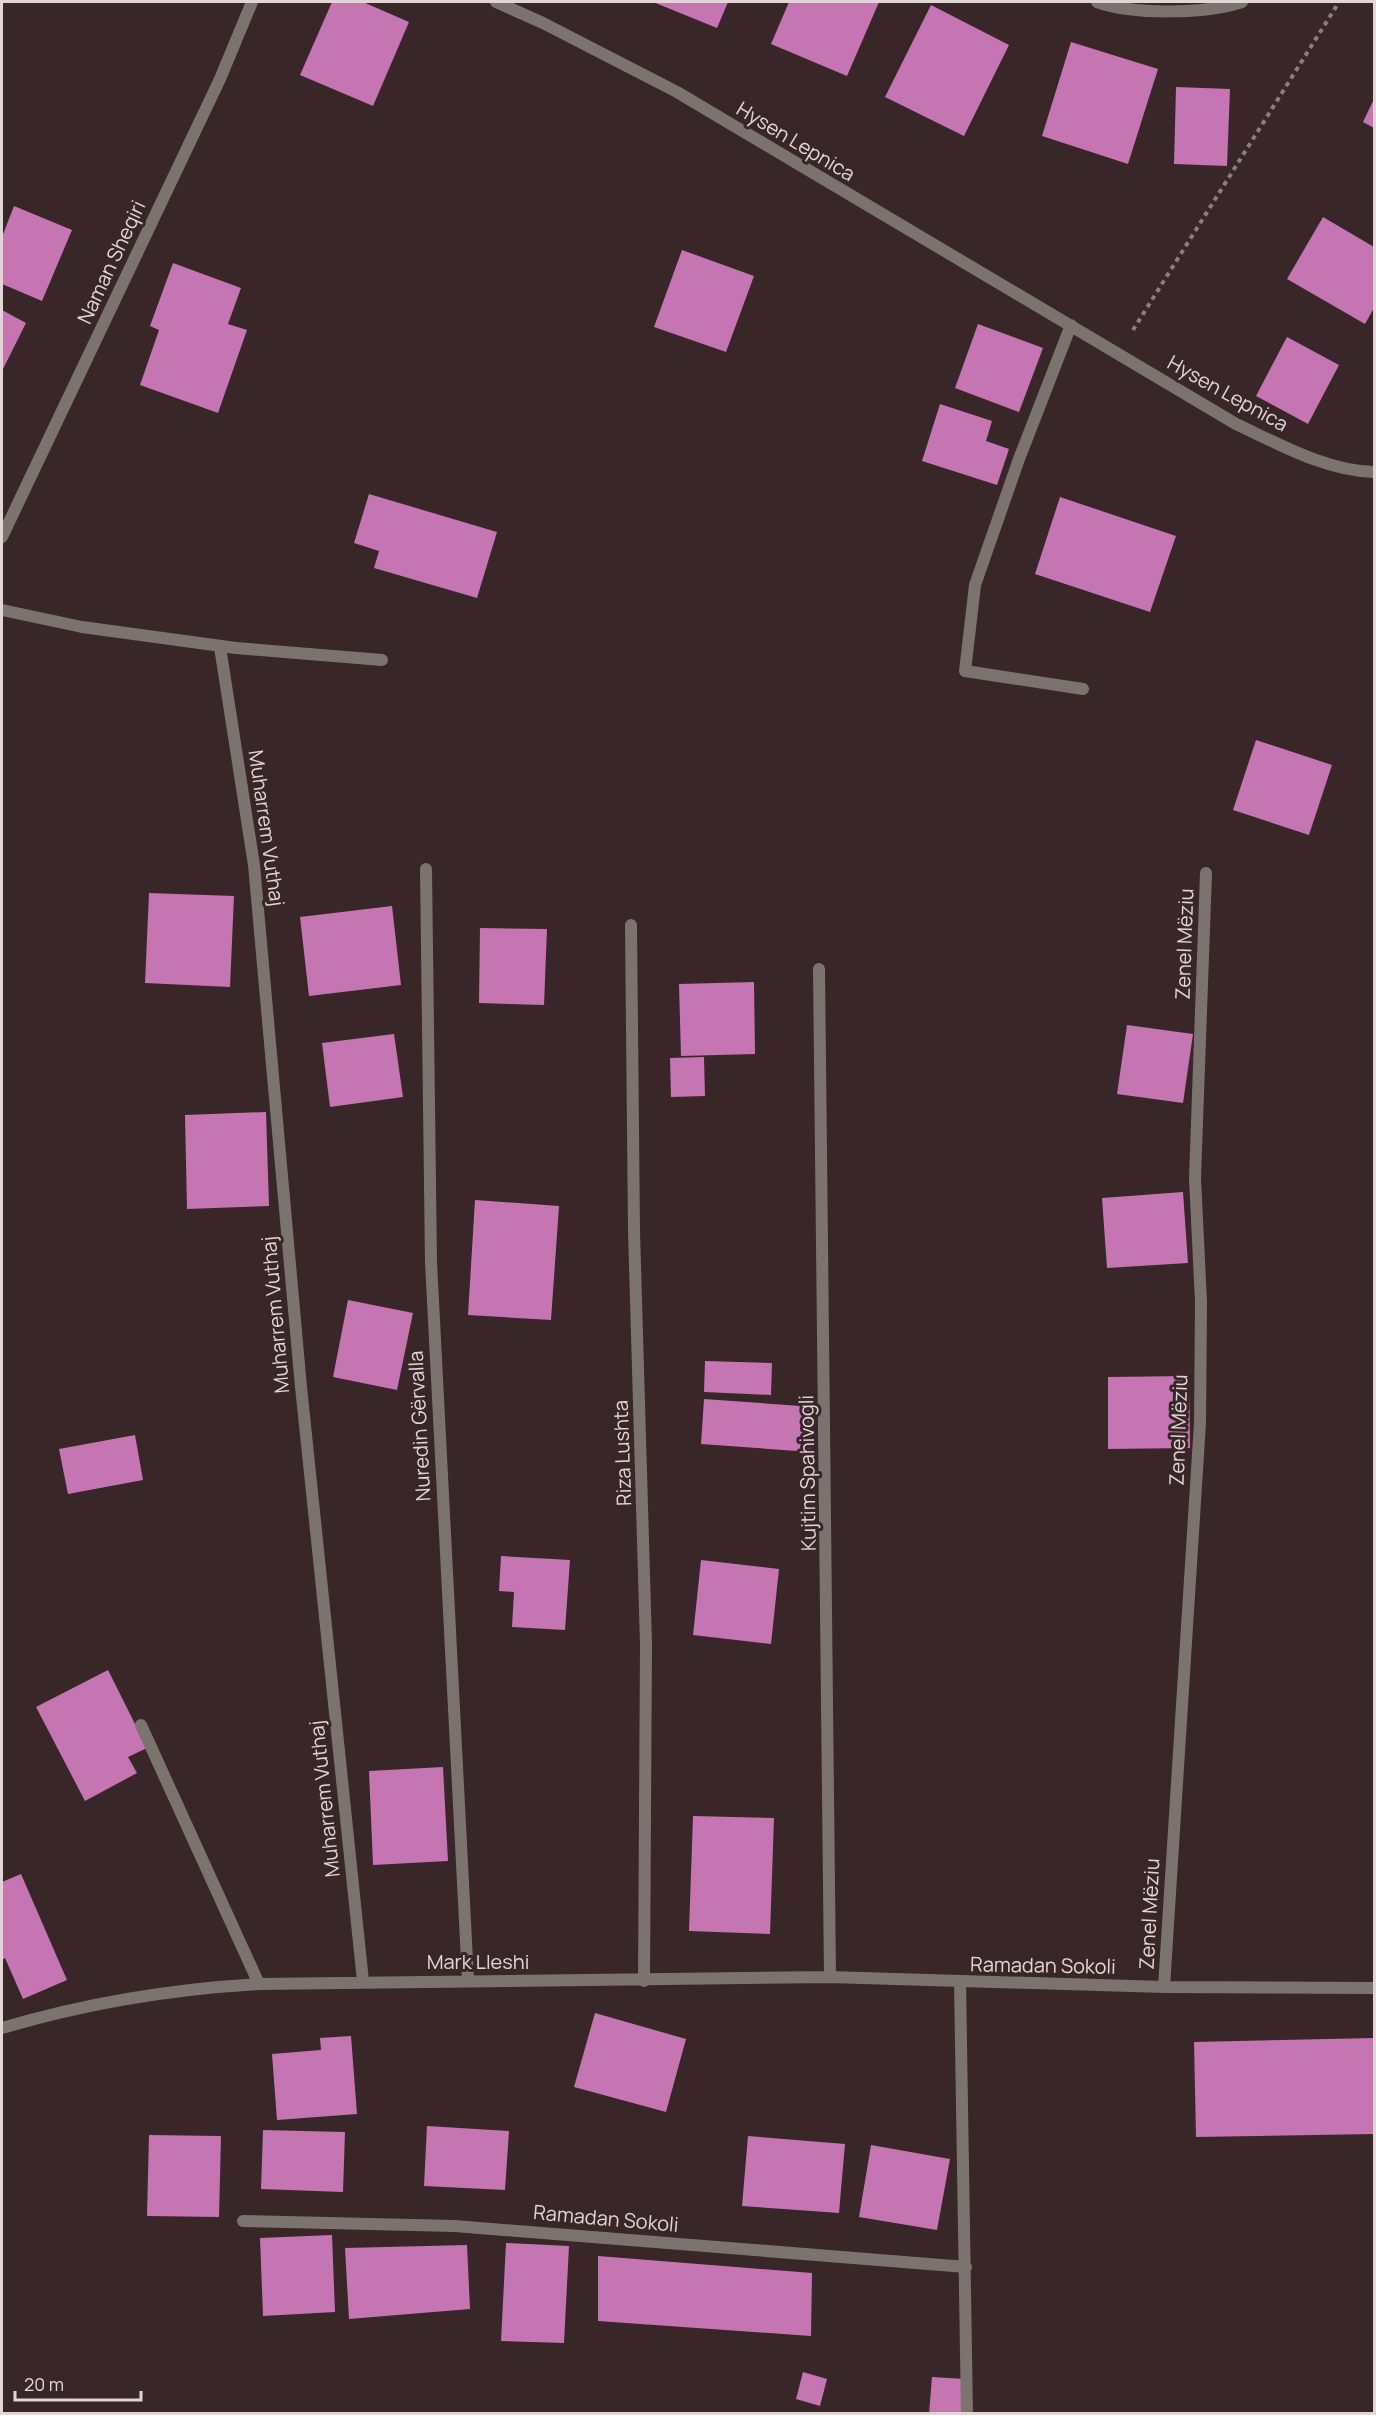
<svg xmlns="http://www.w3.org/2000/svg" width="1376" height="2415" font-family="Manrope,sans-serif">
	<style>
		.building { fill: #c575b2 }
		.lines { fill: none; stroke-linecap: round; stroke-linejoin: round }
		.path { stroke: #8d7d7f; stroke-width: 4; stroke-dasharray: 4.5 4.5; stroke-linecap: butt }
		.lane { stroke: #7c736f; stroke-width: 12 }
		.street { stroke: #7c736f; stroke-width: 12 }
		.labels { text-anchor: middle; dominant-baseline: central; stroke-width: 6; stroke-linejoin: round; paint-order: stroke }
		.street-label { font-size: 20px; fill: #e2d5d6; stroke: #392629 }
	</style>
	<rect width="100%" height="100%" fill="#392629"/>
	<path class="building" d="M332,2H363L409,22L373,106L300,75Z
		M653,2H728L717,28Z
		M789,2H879L847,76L771,44Z
		M931,5L1009,45L964,136L885,97Z
		M1071,42L1158,69L1128,164L1042,136Z
		M1176,87L1230,89L1227,166L1174,164Z
		M1374,99V128L1363,122Z
		M14,206L72,230L42,301L2,284V237Z
		M1323,217L1374,247V308L1365,324L1287,279Z
		M682,250L754,276L726,352L654,327Z
		M173,263L241,288L228,324L247,330L218,413L140,385L159,330L150,326Z
		M2,310L26,323L2,371Z
		M978,324L1043,348L1019,412L955,388Z
		M1287,337L1339,365L1308,424L1256,396Z
		M940,404L992,421L986,441L1009,449L997,485L922,461Z
		M369,494L497,532L477,598L374,568L379,551L354,543Z
		M1060,497L1176,536L1150,612L1035,574Z
		M1256,740L1332,765L1309,835L1233,810Z
		M149,893L234,896L230,987L145,983Z
		M392,906L401,985L309,996L300,917Z
		M480,928L547,929L544,1005L479,1003Z
		M754,982L755,1054L681,1056L679,984Z
		M1127,1025L1193,1034L1183,1103L1117,1094Z
		M394,1034L403,1097L330,1107L322,1043Z
		M704,1057L705,1096L671,1097L670,1058Z
		M266,1112L269,1206L187,1209L185,1115Z
		M1183,1192L1188,1263L1107,1268L1102,1198Z
		M475,1200L559,1206L551,1320L468,1315Z
		M348,1300L413,1313L397,1390L333,1377Z
		M705,1361L772,1363L771,1395L704,1392Z
		M1189,1376L1190,1448L1108,1449V1377Z
		M704,1399L815,1407L811,1452L701,1444Z
		M135,1435L143,1480L68,1494L59,1449Z
		M501,1556L570,1560L565,1630L512,1627L514,1592L499,1591Z
		M701,1560L779,1569L771,1644L693,1635Z
		M108,1670L147,1748L128,1757L137,1773L85,1801L36,1707Z
		M443,1767L448,1861L373,1865L369,1771Z
		M693,1816L774,1818L770,1934L689,1931Z
		M21,1874L67,1980L23,1999L5,1958L2,1960V1882Z
		M595,2013L686,2039L666,2112L574,2087Z
		M351,2036L357,2114L277,2120L272,2054L321,2050L320,2038Z
		M1374,2038V2134L1196,2137L1194,2042Z
		M427,2126L509,2131L505,2190L424,2186Z
		M263,2130L345,2132L343,2192L261,2189Z
		M149,2135L221,2136L219,2217L147,2216Z
		M748,2136L845,2144L839,2213L742,2206Z
		M871,2145L950,2159L937,2230L859,2217Z
		M332,2235L335,2312L263,2316L260,2238Z
		M506,2243L569,2246L564,2343L501,2341Z
		M467,2245L470,2309L349,2319L345,2248Z
		M598,2256L812,2273L811,2336L598,2321Z
		M803,2372L827,2379L820,2406L796,2399Z
		M932,2377L965,2379L963,2414H929Z"/>
	<g class="lines">
		<path class="path" d="M1133,330L1339,2"/>
		<path class="lane" d="M236,648L382,660
			M1164,1987L1200,1423L1201,1302L1195,1178L1206,873"/>
		<path class="street" d="M496,2L543,23L677,92L1236,424C1279,444 1326,471 1374,472
			M1097,2C1133,15 1206,14 1242,2
			M1071,325L1019,459L975,585L965,671L1083,689
			M2,537L220,79L252,2
			M2,610L82,627L236,648
			M220,647L254,865L301,1387L363,1981
			M426,869L431,1262L468,1980
			M631,925L634,1231L646,1644L644,1981
			M819,969L830,1977
			M141,1725L259,1984
			M960,1982L967,2414
			M2,2028C86,2003 171,1989 259,1984L830,1977L1164,1987L1374,1988
			M243,2221L455,2226L966,2267"/>
	</g>
	<g class="labels">
		<g class="street-label">
			<text transform="translate(796 141) rotate(31)">Hysen Lepnica</text>
			<text transform="translate(111 262) rotate(-65)">Naman Sheqiri</text>
			<text transform="translate(1228 393) rotate(29)">Hysen Lepnica</text>
			<text transform="translate(267 828) rotate(82)">Muharrem Vuthaj</text>
			<text transform="translate(1184 944) rotate(-88)">Zenel Mëziu</text>
			<text transform="translate(275 1315) rotate(-95)">Muharrem Vuthaj</text>
			<text transform="translate(419 1426) rotate(-93)">Nuredin Gërvalla</text>
			<text transform="translate(1178 1430) rotate(-88)">Zenel Mëziu</text>
			<text transform="translate(622 1453) rotate(-92)">Riza Lushta</text>
			<text transform="translate(807 1473) rotate(-91)">Kujtim Spahivogli</text>
			<text transform="translate(324 1799) rotate(-96)">Muharrem Vuthaj</text>
			<text transform="translate(1149 1914) rotate(-87)">Zenel Mëziu</text>
			<text x="478" y="1961">Mark Lleshi</text>
			<text transform="translate(1043 1965) rotate(1)">Ramadan Sokoli</text>
			<text transform="translate(606 2218) rotate(5)">Ramadan Sokoli</text>
		</g>
	</g>
	<rect width="1376" height="2415" fill="none" stroke="#e2d5d6" stroke-width="6"/>
	<path d="M15 2391v9h126v-9" fill="none" stroke="#e2d5d6" stroke-width="3"/>
	<text x="24" y="2391" font-size="18" fill="#e2d5d6" stroke="#392629" stroke-width="4.5" paint-order="stroke">20 m</text>
</svg>
